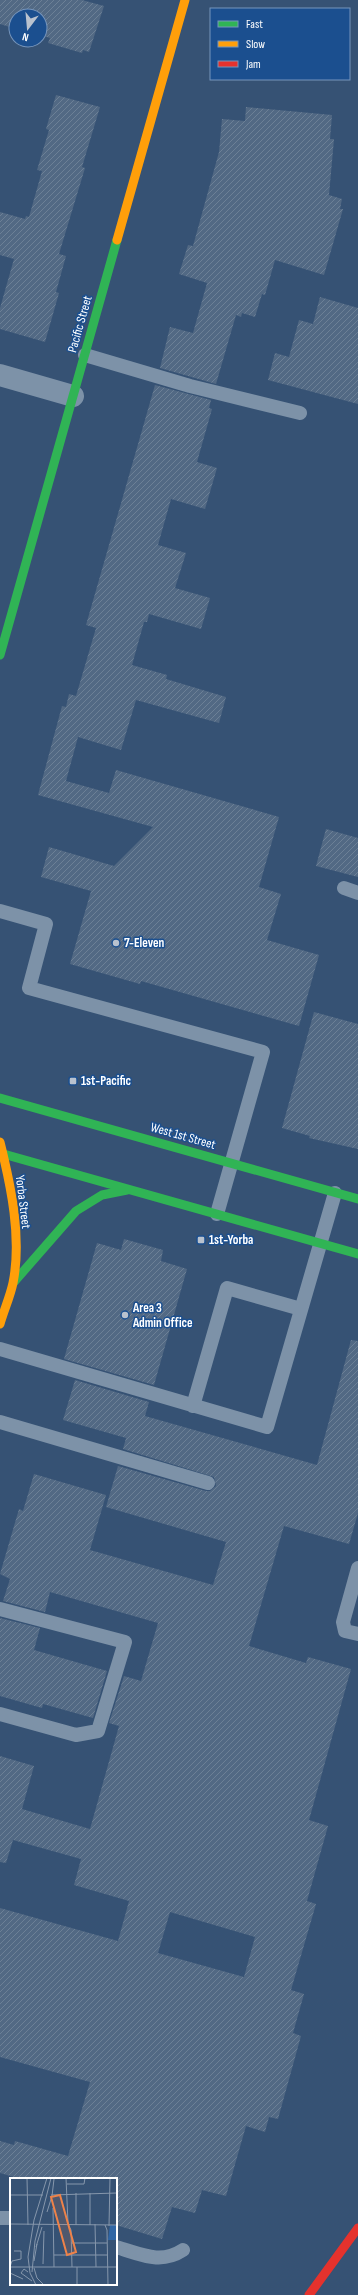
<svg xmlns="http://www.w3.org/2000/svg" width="358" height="2295" font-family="'Sofia Sans Condensed',sans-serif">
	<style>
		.building { fill: url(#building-hatch); fill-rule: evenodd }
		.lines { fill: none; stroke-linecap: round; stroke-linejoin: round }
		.lane { stroke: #7d92a8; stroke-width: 14 }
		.street { stroke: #7d92a8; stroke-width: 22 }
		.fast { stroke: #30b455; stroke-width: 9 }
		.slow { stroke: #ff9f0a; stroke-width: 9 }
		.jam { stroke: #e5322d; stroke-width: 9 }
		.poi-dot { fill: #b9c2ce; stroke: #1b4f8f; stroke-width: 1.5 }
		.labels { text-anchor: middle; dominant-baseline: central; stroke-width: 3; stroke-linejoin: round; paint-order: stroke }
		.street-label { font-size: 13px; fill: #fff; stroke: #1b4f8f }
		.poi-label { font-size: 13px; font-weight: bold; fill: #fff; stroke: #1b4f8f; text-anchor: start }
		.inset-road { fill: none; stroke: #8697ac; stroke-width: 1 }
		.view { fill: #ee8249; fill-opacity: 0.15; stroke: #ee8249; stroke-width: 2 }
		.inset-edge { fill: none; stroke: #fff; stroke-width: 2 }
	</style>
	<defs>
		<pattern id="building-hatch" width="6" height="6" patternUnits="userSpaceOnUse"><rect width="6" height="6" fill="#526984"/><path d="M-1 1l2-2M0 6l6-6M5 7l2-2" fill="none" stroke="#6c8096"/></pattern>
	</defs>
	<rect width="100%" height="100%" fill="#365274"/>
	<path class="building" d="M0,0H82L104,6L89,52L83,50L82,53L48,43L50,38L40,35V16H16V29L0,24Z
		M56,95L100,107L82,167L85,168L59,254L66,256L56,292L59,293L45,342L0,329V308L14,259L0,255V212L25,219L26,216L29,217L42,171L37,170L49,130L46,129Z
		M246,107L332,115L330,139H334L329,195L342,199L340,209H343L324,275L275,260L265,295L262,294L255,317L242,313L241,317L236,315L216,384L160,368L170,327L193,333L207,283L179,274L188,245L193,246L219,152L222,119L245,121Z
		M320,297L358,308V404L268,380L275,353L289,357L299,320L313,324Z
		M155,385L211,400L209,408L212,409L197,462L217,468L205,509L171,499L158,545L186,553L175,588L210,598L201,629L149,614L147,622H144L132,665L167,675L166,679L226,697L219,723L136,700L121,750L78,737L66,781L109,793L116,770L279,817L259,887L281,894L267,940L319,955L299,1026L141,981L140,984L70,964L91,891L41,877L49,847L114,866L153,827L38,795L62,706L66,707L69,694L76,696L96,628L86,625Z
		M326,829L358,838V877L316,866Z
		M314,1012L358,1024V1149L309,1138L310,1136L282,1128Z
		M124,1239L163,1250L161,1261L187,1269L154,1385L64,1359L97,1243L121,1250Z
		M351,1340L358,1341V1513L349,1544L284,1526L249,1646L306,1663L308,1657L351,1669L309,1820L328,1826L307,1901L316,1904L291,1990L304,1994L293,2033L301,2036L278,2119L269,2117L265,2132L246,2126L226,2196L202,2190L195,2213L172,2207L162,2239L116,2225V2179H21L0,2173V2141L14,2145L15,2141L68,2156L90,2082L0,2057V1908L118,1941L129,1901L74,1885L81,1859L13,1840L6,1863L0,1862V1756L34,1766L22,1809L90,1829L119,1726L109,1723L124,1676L141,1681L158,1623L50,1592L45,1612L3,1601L10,1579L0,1574L19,1509L23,1511L34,1474L106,1495L90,1550L213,1585L226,1542L106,1507L118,1466L206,1491H210L216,1486L214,1477L123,1449L126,1438L63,1420L75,1380L149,1402L145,1416L317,1465ZM170,1912L255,1937L244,1977L158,1953Z
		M0,1618L40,1628L34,1650L107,1671L93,1718L43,1704L42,1708L0,1696Z"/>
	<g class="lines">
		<path class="lane" d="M85,355L190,386L300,413
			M344,888L358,893
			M0,911L46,924L29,988L263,1052L217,1214
			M0,1349L267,1427L335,1193
			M193,1406L227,1288L301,1309
			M0,1422L208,1483
			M358,1568L343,1622L345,1631L358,1634
			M0,1609L125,1642L98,1731L76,1735L0,1714
			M0,2218H11
			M116,2247C141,2254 160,2265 183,2250"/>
		<path class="street" d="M0,375L73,396"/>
		<path class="fast" d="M0,655L117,240
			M0,1098L358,1199
			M0,1153L358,1254
			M14,1282L76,1211L102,1195L127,1190"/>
		<path class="slow" d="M117,240L185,0
			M0,1142C11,1186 22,1238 13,1283C10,1297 4,1310 0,1324"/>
		<path class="jam" d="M309,2295L358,2228"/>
	</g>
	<g class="poi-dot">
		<circle cx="116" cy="943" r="4"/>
		<rect x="69" y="1077" width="8" height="8" rx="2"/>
		<rect x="197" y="1236" width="8" height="8" rx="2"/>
		<circle cx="125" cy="1315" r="4"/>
	</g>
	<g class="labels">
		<g class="street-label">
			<text transform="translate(80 324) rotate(-74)">Pacific Street</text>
			<text transform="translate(183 1136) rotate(16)">West 1st Street</text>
			<text transform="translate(23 1202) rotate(83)">Yorba Street</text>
		</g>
		<g class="poi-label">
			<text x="124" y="943">7-Eleven</text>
			<text x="81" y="1081">1st-Pacific</text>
			<text x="209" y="1240">1st-Yorba</text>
			<text x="133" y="1308">Area 3<tspan x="133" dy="15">Admin Office</tspan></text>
		</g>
	</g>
	<g transform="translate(10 2178)">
		<rect width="107" height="107" fill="#365274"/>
		<path d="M100,47H107V62H98Z" fill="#2f66a5"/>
		<path class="inset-road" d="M17,0L18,47M56,0L58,45M57,6H74L75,0M66,15V47M80,15V47M0,17H33M41,17L107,15M43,30L44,89M37,34L42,18L44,1M0,46L107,47M58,46L61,52L62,89M85,46L86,89M95,47L97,52L98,107M99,48L100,0M61,65H97M26,69L32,49M44,77H98M24,83L27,66M33,86L34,53M0,89H107M0,89L2,83L11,81V73H4M67,89V107M24,90L27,100L34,107M18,94L14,91L11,95L22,103M22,94L25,63L41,0M0,95L13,101M26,107L20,95L18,79L24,42L37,0"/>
		<path class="view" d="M50,17L66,74L57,77L41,19Z"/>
		<rect width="107" height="107" class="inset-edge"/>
	</g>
	<rect x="210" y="8" width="140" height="72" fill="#1b4f8f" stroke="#7695bc"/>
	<rect x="218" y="21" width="20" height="6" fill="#30b455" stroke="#7695bc"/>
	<text x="246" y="28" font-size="12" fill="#ffffff">Fast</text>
	<rect x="218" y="41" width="20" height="6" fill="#ff9f0a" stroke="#7695bc"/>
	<text x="246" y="48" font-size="12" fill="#ffffff">Slow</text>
	<rect x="218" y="61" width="20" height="6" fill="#e5322d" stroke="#7695bc"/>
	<text x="246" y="68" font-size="12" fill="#ffffff">Jam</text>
	<g transform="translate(28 28) rotate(196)"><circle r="19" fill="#1b4f8f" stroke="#7695bc"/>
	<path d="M0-3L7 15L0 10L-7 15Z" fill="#b9c2ce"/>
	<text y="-6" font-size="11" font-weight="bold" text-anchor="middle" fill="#ffffff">N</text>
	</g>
</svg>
